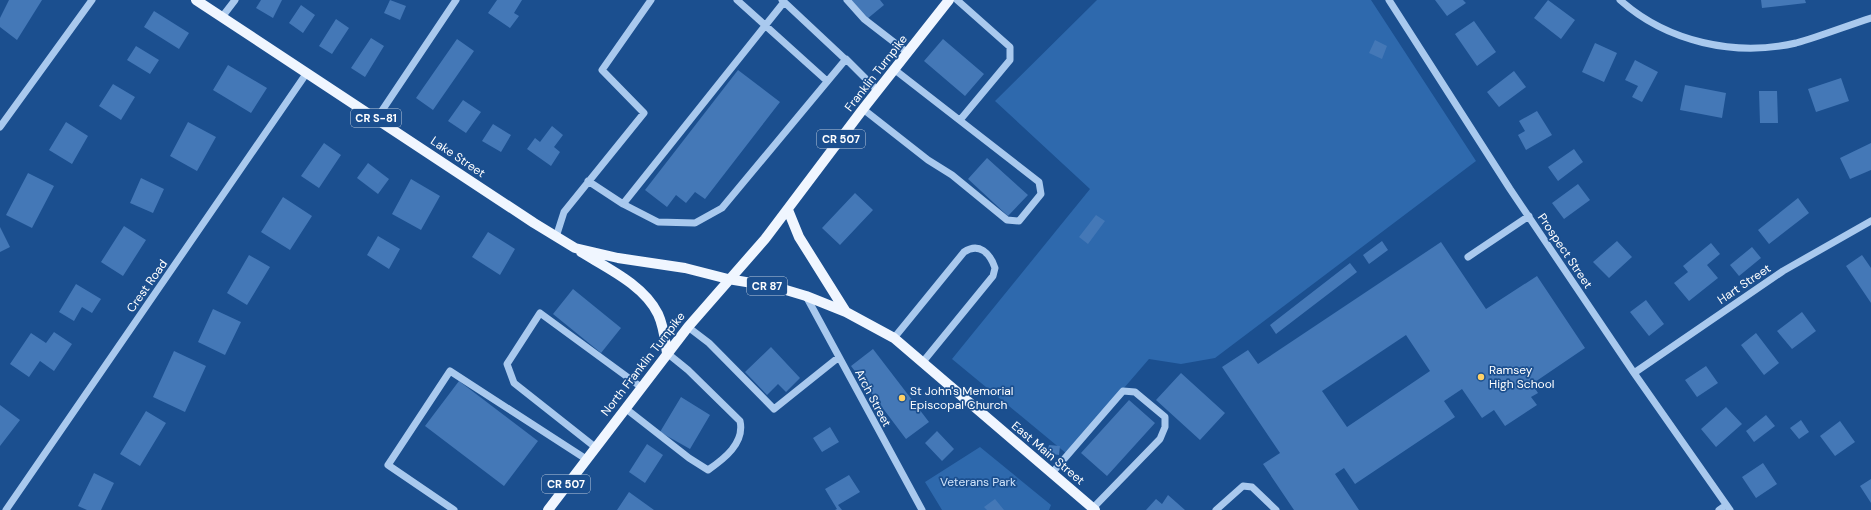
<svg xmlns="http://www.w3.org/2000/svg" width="1871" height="510" font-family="'DM Sans',sans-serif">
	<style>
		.green { fill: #2e69ad }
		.building { fill: #4478b7; fill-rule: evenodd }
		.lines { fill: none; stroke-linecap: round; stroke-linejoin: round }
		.minor { stroke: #a9c9ee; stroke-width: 7 }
		.major { stroke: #f0f6ff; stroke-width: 10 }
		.poi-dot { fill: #ffd166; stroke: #1b4f8f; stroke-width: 1.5 }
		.labels { text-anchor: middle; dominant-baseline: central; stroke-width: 3.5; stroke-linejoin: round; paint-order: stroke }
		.shield { fill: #1b4f8f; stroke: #bbcadd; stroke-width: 1 }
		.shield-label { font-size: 11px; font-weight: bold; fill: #fff }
		.street-label { font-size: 12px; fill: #fff; stroke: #1b4f8f }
		.poi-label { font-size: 12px; fill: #fff; stroke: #1b4f8f; text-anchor: start }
		.park-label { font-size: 12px; fill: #cfe3fa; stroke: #1b4f8f }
	</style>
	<rect width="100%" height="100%" fill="#1b4f8f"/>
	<path class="green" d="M1097,0H1371L1476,161L1215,358L1181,364L1149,359L1067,454L952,359L1090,189L995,101Z
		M980,447L1051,505L1049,510H942L925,482Z"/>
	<path class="building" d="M9,0H42L17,40L0,27V18Z
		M261,0H282L273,18L256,8Z
		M390,0L406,6L400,20L384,13Z
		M497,0H522L514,13L519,16L510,28L488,13Z
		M851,0H880L884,5L867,19Z
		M1435,0H1463L1466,3L1447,16Z
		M1548,0L1575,20L1561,39L1534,18Z
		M1761,0H1805L1806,3L1762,8Z
		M301,5L315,15L303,33L289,23Z
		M154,11L189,33L179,49L144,27Z
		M336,19L349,28L332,54L319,46Z
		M1474,21L1496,52L1477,66L1455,34Z
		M371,38L384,46L365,77L351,68Z
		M457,39L474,51L433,110L416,98Z
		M943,39L984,74L965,96L924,61Z
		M1375,40L1387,46L1382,59L1369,53Z
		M1595,43L1617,53L1604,82L1582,72Z
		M136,46L159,60L150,74L127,60Z
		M1635,60L1658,72L1642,102L1632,97L1638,86L1625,80Z
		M228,65L267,88L251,113L213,90Z
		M738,70L780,102L705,199L695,192L686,203L676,195L667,207L645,190Z
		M1514,71L1526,87L1499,107L1487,92Z
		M1841,78L1849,101L1816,112L1808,89Z
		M113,84L135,97L121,120L99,106Z
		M1685,85L1726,93L1722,118L1680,110Z
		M1759,91H1777L1778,123H1760Z
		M463,100L481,112L466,133L448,121Z
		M1537,111L1552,135L1526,150L1518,135L1525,131L1519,121Z
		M66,122L88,136L72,164L49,150Z
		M188,122L216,137L197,171L170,156Z
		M493,124L511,135L501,152L482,141Z
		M552,126L563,135L554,147L560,152L551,166L527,149L535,138L540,142Z
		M324,143L341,155L319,188L301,176Z
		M1871,143V170L1850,179L1840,158Z
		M1574,149L1583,162L1558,181L1548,167Z
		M987,158L1028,195L1008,216L968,179Z
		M368,163L389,179L378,194L357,178Z
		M28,173L54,186L32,228L6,215Z
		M141,178L164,189L153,213L130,203Z
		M411,179L440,196L421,230L392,214Z
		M1578,184L1590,200L1564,219L1552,203Z
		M855,193L873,210L840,245L822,228Z
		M283,197L312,216L290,250L261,232Z
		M1798,198L1809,213L1769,244L1758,230Z
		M1096,215L1105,221L1088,244L1079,237Z
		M124,226L146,240L123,276L101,262Z
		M0,227L10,247L0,252Z
		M488,232L515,249L500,275L472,257Z
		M378,236L400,249L389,269L367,255Z
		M1382,241L1388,250L1369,264L1363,255Z
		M1617,241L1632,257L1609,278L1593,262Z
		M1441,242L1486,309L1537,276L1585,348L1532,384L1538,393L1531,397L1537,405L1505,426L1494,410L1482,418L1462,389L1444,401L1455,417L1355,484L1344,468L1335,474L1359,510H1294L1263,464L1280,453L1222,367L1248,350L1258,364ZM1406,335L1430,371L1347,427L1322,391Z
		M1711,243L1720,254L1707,265L1718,278L1689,301L1674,283L1688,272L1683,266Z
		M1752,247L1761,258L1739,276L1730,265Z
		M249,255L270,267L247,305L227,293Z
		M1862,255L1871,268V303L1846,266Z
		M1350,263L1357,272L1276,334L1270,325Z
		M76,284L101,299L92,313L82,307L74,321L59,312Z
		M573,289L621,328L601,353L553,314Z
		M1646,300L1664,324L1649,336L1630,312Z
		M213,309L241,322L225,355L198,342Z
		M1802,312L1816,331L1792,349L1777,331Z
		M54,332L72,344L54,371L40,361L29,377L10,364L31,333L46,343Z
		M1756,333L1779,363L1764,375L1741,345Z
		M771,347L800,378L786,392L778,384L767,395L745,372Z
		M873,349L929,422L906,439L851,366Z
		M174,351L206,366L185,412L153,397Z
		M1706,366L1718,383L1697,397L1685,380Z
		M1181,373L1225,413L1200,440L1156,400Z
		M459,381L538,441L504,486L425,426Z
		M681,397L710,415L690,449L660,432Z
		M1129,400L1155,423L1107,476L1081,453Z
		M0,405L20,420L0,446Z
		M1726,407L1742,424L1716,447L1701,429Z
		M146,411L166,423L140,466L120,454Z
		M1766,415L1775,426L1754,442L1746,431Z
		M1801,420L1809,432L1799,439L1790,428Z
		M1840,421L1855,442L1835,456L1820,436Z
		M830,427L839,442L822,452L813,438Z
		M937,431L954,449L942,461L925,443Z
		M647,444L663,455L645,483L629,472Z
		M1049,445L1060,446L1059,455L1047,453Z
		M1763,463L1777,484L1756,498L1742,477Z
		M94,473L114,483L101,510H87L78,506Z
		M849,475L860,492L838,505L842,510H835L837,509L825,489Z
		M1871,479V503L1860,486Z
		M629,492L654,510H617Z
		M1168,495L1185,510H1146L1156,499L1162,504Z
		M995,499L1004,510H987L984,507Z"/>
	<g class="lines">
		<path class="minor" d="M737,0L827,81
			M782,0L845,59
			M847,0L864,19L908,53
			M957,0L1010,47V60L960,120
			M1389,0L1510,189L1634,373L1730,510
			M1620,0C1667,42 1735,57 1796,43C1821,36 1846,26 1871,18
			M222,17L235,0
			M863,109L928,160L952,175L1007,220L1019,221L1041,194L1039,182L895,70
			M377,118L456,0
			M0,127L92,0
			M588,181L623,204L658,222L695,223L722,208L846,59L878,91
			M623,204L784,2
			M556,237L564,212L644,113L602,70L651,0
			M1468,257L1529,216
			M806,296L922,510
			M688,327L709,343L774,409L839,357
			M894,338L964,252C979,242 990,253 995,268L993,276L922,363
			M1634,373L1783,271L1871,221
			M625,408L689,458L708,470C724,459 745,443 740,421L688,370L667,353
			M595,447L514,383L507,364L540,313L641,387
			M1052,473L1123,391L1135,392L1165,417V427L1160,439L1093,508
			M6,510L306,74
			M454,510L388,465L450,371L586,459
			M1216,510L1243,486L1252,487L1276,510
			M1719,510L1726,505"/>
		<path class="major" d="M196,0L534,223L575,248L618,258L685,268L728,279L776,287L806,296L846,312L894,338L1095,510
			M788,210L799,237L846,312
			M581,252C607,268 644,285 658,314C664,327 665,340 667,353
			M548,510L688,327L765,239L863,109L949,0"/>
	</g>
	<g class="poi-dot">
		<circle cx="1481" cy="377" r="4"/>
		<circle cx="902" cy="398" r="4"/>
	</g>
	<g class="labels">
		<g class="shield">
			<rect x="351" y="109" width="50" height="18" rx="3"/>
			<rect x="817" y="130" width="48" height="18" rx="3"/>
			<rect x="747" y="277" width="40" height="18" rx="3"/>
			<rect x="542" y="475" width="48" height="18" rx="3"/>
		</g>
		<g class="shield-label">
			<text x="376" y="118">CR S-81</text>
			<text x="841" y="139">CR 507</text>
			<text x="767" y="286">CR 87</text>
			<text x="566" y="484">CR 507</text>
		</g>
		<g class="street-label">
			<text transform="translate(876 73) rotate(-52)">Franklin Turnpike</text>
			<text transform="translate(458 157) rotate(34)">Lake Street</text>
			<text transform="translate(1565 251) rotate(56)">Prospect Street</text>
			<text transform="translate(1744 284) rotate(-34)">Hart Street</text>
			<text transform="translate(147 286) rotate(-55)">Crest Road</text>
			<text transform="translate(643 364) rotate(-52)">North Franklin Turnpike</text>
			<text transform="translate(873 398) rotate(62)">Arch Street</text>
			<text transform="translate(1048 453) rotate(40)">East Main Street</text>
		</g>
		<g class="poi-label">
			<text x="1489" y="370">Ramsey<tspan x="1489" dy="14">High School</tspan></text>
			<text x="910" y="391">St John's Memorial<tspan x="910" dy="14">Episcopal Church</tspan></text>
		</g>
		<g class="park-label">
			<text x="978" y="482">Veterans Park</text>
		</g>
	</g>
</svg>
